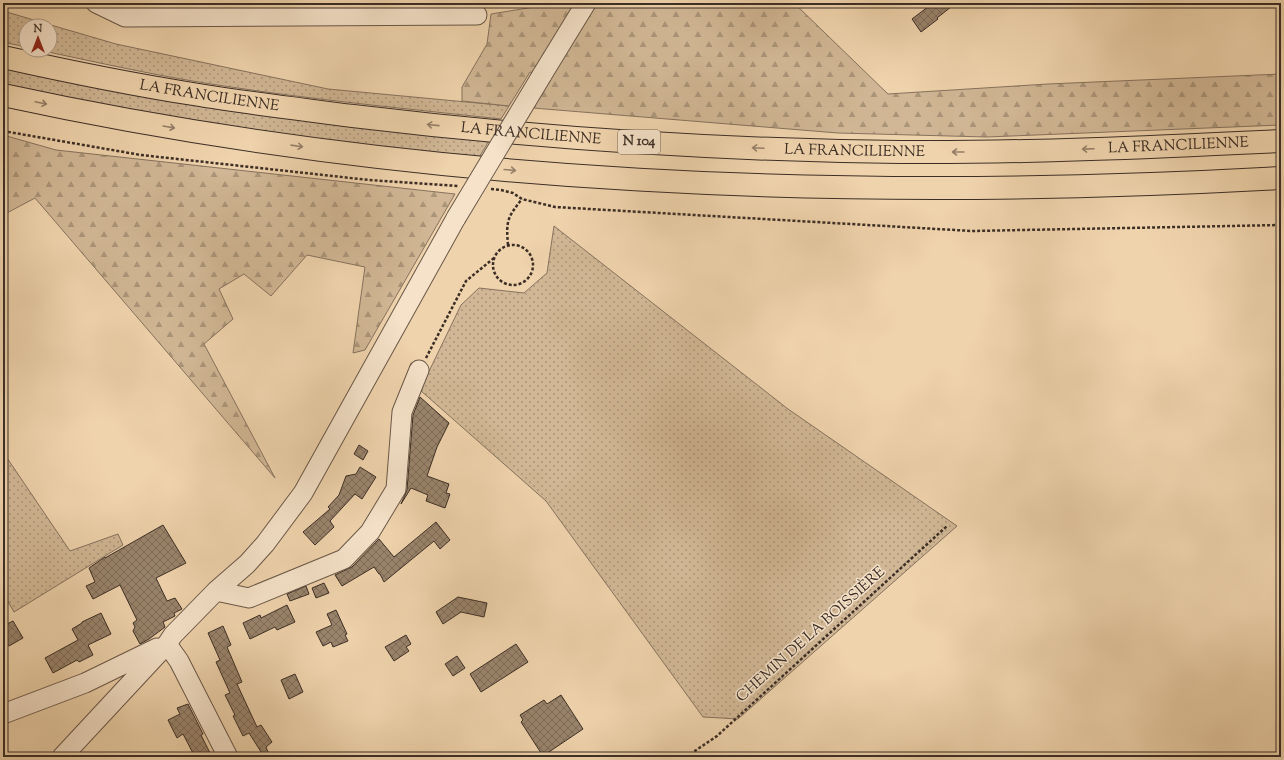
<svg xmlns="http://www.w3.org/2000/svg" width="1284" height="760" font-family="'Sorts Mill Goudy',serif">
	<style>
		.grass { fill: url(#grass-dots); stroke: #86725e }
		.forest { fill: url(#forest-firs); stroke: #86725e }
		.building { fill: url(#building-cross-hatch); stroke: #3c2e26 }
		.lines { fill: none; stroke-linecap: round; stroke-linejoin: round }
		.minor-casing { stroke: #695748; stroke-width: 21 }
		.highway-casing { stroke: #3c2e26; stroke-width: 24 }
		.path { stroke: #3c2e26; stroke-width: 2.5; stroke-dasharray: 3 2; stroke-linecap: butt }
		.minor { stroke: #f5e2c9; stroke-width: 19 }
		.highway { stroke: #efd3ac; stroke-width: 22 }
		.minor-bridge-casing { stroke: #695748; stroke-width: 21; stroke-linecap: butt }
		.minor-bridge { stroke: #f5e2c9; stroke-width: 19 }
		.oneway { stroke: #968069 }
		.labels { text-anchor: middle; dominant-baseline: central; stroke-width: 3; stroke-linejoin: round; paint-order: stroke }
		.shield { fill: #f5e2c9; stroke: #746457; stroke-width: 1 }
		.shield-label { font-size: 14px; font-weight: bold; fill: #3c2e26 }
		.street-label { font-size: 15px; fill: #3c2e26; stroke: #f5e2c9 }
	</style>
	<defs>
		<pattern id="grass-dots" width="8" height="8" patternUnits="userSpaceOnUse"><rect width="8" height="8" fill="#d1b795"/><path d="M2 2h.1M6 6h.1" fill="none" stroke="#ab9579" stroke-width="1.8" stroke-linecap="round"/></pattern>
		<pattern id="forest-firs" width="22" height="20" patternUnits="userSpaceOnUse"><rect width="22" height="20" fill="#d1b795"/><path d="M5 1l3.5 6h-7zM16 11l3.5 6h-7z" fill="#ab9579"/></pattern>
		<pattern id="building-cross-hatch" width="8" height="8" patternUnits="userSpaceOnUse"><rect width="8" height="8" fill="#99846c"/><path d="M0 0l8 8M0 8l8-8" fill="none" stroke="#7e6c59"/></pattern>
	</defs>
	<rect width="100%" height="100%" fill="#efd3ac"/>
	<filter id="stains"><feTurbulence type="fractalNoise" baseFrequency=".005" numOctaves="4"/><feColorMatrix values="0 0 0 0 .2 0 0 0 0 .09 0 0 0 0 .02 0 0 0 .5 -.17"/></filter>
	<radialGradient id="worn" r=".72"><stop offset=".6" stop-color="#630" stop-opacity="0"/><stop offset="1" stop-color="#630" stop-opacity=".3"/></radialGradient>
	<path class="grass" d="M3,11L116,44L328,89L509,106L501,119C409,109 316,100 224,86C162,77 100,63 39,50H50V26H26V47L3,42Z
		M3,66L490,139L477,161L214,128L3,87Z
		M554,226L788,409L957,526L738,719L703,717L546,501L420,390L461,305L479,288L524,293L547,273Z
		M3,452L70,551L118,534L123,545L14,612L3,593Z"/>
	<path class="forest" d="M536,3H794L888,94L1048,84L1281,74V125L987,137L838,133L533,108L542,75L530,72L509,106L462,101V87L487,44L491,14L534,7Z
		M3,135L56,150L455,194L365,350L353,353L365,267L307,255L271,296L244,274L219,289L233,319L204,344L275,478L35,198L3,215Z"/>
	<path class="building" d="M933,3H956L937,18L938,19L921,32L912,19Z
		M420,397L449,423L437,447L427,476L449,484L446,493L450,494L445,508L426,501L428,495L411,488L401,504L407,490L413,415Z
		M359,445L368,451L363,460L354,454Z
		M360,467L376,477L362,499L355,494L330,521L334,527L315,545L303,532L330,509L328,507L339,495L346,476L356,474Z
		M436,522L450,540L440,549L434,541L384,582L380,574H379L374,567L342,586L335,575L352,567L379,539L394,557Z
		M163,525L186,563L156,578L167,601L175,598L182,609L174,613L175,616L163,622L165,627L149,639L140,644L133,631L135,627L133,623L137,620L120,585L93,599L86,586L95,582L89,568L105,557V558Z
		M324,583L329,593L316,598L312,588Z
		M306,586L309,594L290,601L287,594Z
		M458,597L487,603L484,617L461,612L443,624L436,612Z
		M287,605L295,622L277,630L275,627L250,639L243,623L260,615L261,618Z
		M336,610L347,634L345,635L348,641L333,647L331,642L323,646L316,632L332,625L327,614Z
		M101,613L111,634L88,645L93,655L79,662L77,660L53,673L45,658L78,640L72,629L82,623V622Z
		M13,621L23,638L9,646L3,635V626Z
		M223,626L231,645L227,647L242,682L237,684L257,727L261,725L272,742L266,747L268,752L263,755L249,733L243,736L233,716L235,715L225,695L230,693L216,662L220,660L208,633Z
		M406,635L411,644L406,647L409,651L394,661L385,647Z
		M516,644L528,662L481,692L470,674Z
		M457,656L465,668L453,676L445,664Z
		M295,674L303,692L289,699L281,680Z
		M561,695L583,729L543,756L521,722L523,720L520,715L544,700L547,704Z
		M188,704L203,734L201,735L212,757H195L183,734L177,738L168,720L180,714L177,708Z"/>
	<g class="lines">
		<g class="minor-casing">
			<path id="minor" d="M96,3L125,17L477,15
				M542,75L586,3
				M216,591L249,598L344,559L370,532L396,489L402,412L419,370
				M167,644L179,661L228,757
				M3,714L85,683L157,648
				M62,757L167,644L173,635L216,591L247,564L265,544L303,493L456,218"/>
		</g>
		<g class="highway-casing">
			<g id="highway">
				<path id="s1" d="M3,57C66,71 129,84 193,94C246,103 300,109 353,116C535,138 717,150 900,152C1027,153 1154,147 1281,141"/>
				<path d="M3,95C422,186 854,202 1281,178"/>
			</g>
		</g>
		<path class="path" d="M3,131L141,155L369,180L458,186
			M491,189L501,190L513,193L522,199L555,207L972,231L1281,225
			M493 265a20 20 0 1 1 40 0a20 20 0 1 1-40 0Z
			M508,245C506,221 507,218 522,199
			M426,358L466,281L494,258
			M686,757L717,736L947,526"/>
		<use href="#minor" class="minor"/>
		<use href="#highway" class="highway"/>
		<g class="minor-bridge-casing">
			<path id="minor-bridge" d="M456,218L542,75"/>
		</g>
		<use href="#minor-bridge" class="minor-bridge"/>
	</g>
	<defs><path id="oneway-shaft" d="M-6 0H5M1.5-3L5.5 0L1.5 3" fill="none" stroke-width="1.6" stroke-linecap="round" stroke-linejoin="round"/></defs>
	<g class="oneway">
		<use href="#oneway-shaft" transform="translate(41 103) rotate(12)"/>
		<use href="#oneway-shaft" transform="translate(433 125) rotate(-174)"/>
		<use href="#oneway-shaft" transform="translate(169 127) rotate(10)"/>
		<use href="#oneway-shaft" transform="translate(297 146) rotate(8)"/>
		<use href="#oneway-shaft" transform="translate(758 148) rotate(-177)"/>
		<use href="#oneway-shaft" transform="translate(1088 149) rotate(178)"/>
		<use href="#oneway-shaft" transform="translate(958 152) rotate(180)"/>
		<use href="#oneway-shaft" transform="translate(510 170) rotate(5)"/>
	</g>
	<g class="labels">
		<rect class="shield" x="618" y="130" width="42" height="24" rx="3"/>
		<g class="shield-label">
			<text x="639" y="142">N 104</text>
		</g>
		<g class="street-label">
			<text stroke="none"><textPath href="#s1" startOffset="210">LA FRANCILIENNE</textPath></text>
			<text stroke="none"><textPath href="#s1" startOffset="534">LA FRANCILIENNE</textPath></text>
			<text stroke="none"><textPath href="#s1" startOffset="1182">LA FRANCILIENNE</textPath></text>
			<text stroke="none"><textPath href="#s1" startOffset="858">LA FRANCILIENNE</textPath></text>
			<text transform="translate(811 635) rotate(-42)">CHEMIN DE LA BOISSIÈRE</text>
		</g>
	</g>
	<rect width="1284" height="760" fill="none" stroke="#efd3ac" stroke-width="16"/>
	<rect x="4" y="4" width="1276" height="752" fill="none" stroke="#3c2e26" stroke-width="2"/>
	<rect x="8" y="8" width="1268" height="744" fill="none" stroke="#3c2e26"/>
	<g transform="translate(38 38)"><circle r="19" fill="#f5e2c9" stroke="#ab9a88"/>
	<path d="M0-3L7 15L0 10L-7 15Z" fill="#8f2418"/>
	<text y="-6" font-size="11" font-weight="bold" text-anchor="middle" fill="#3c2e26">N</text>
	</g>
	<rect width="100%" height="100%" filter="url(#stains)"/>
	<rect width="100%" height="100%" fill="url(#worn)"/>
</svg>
